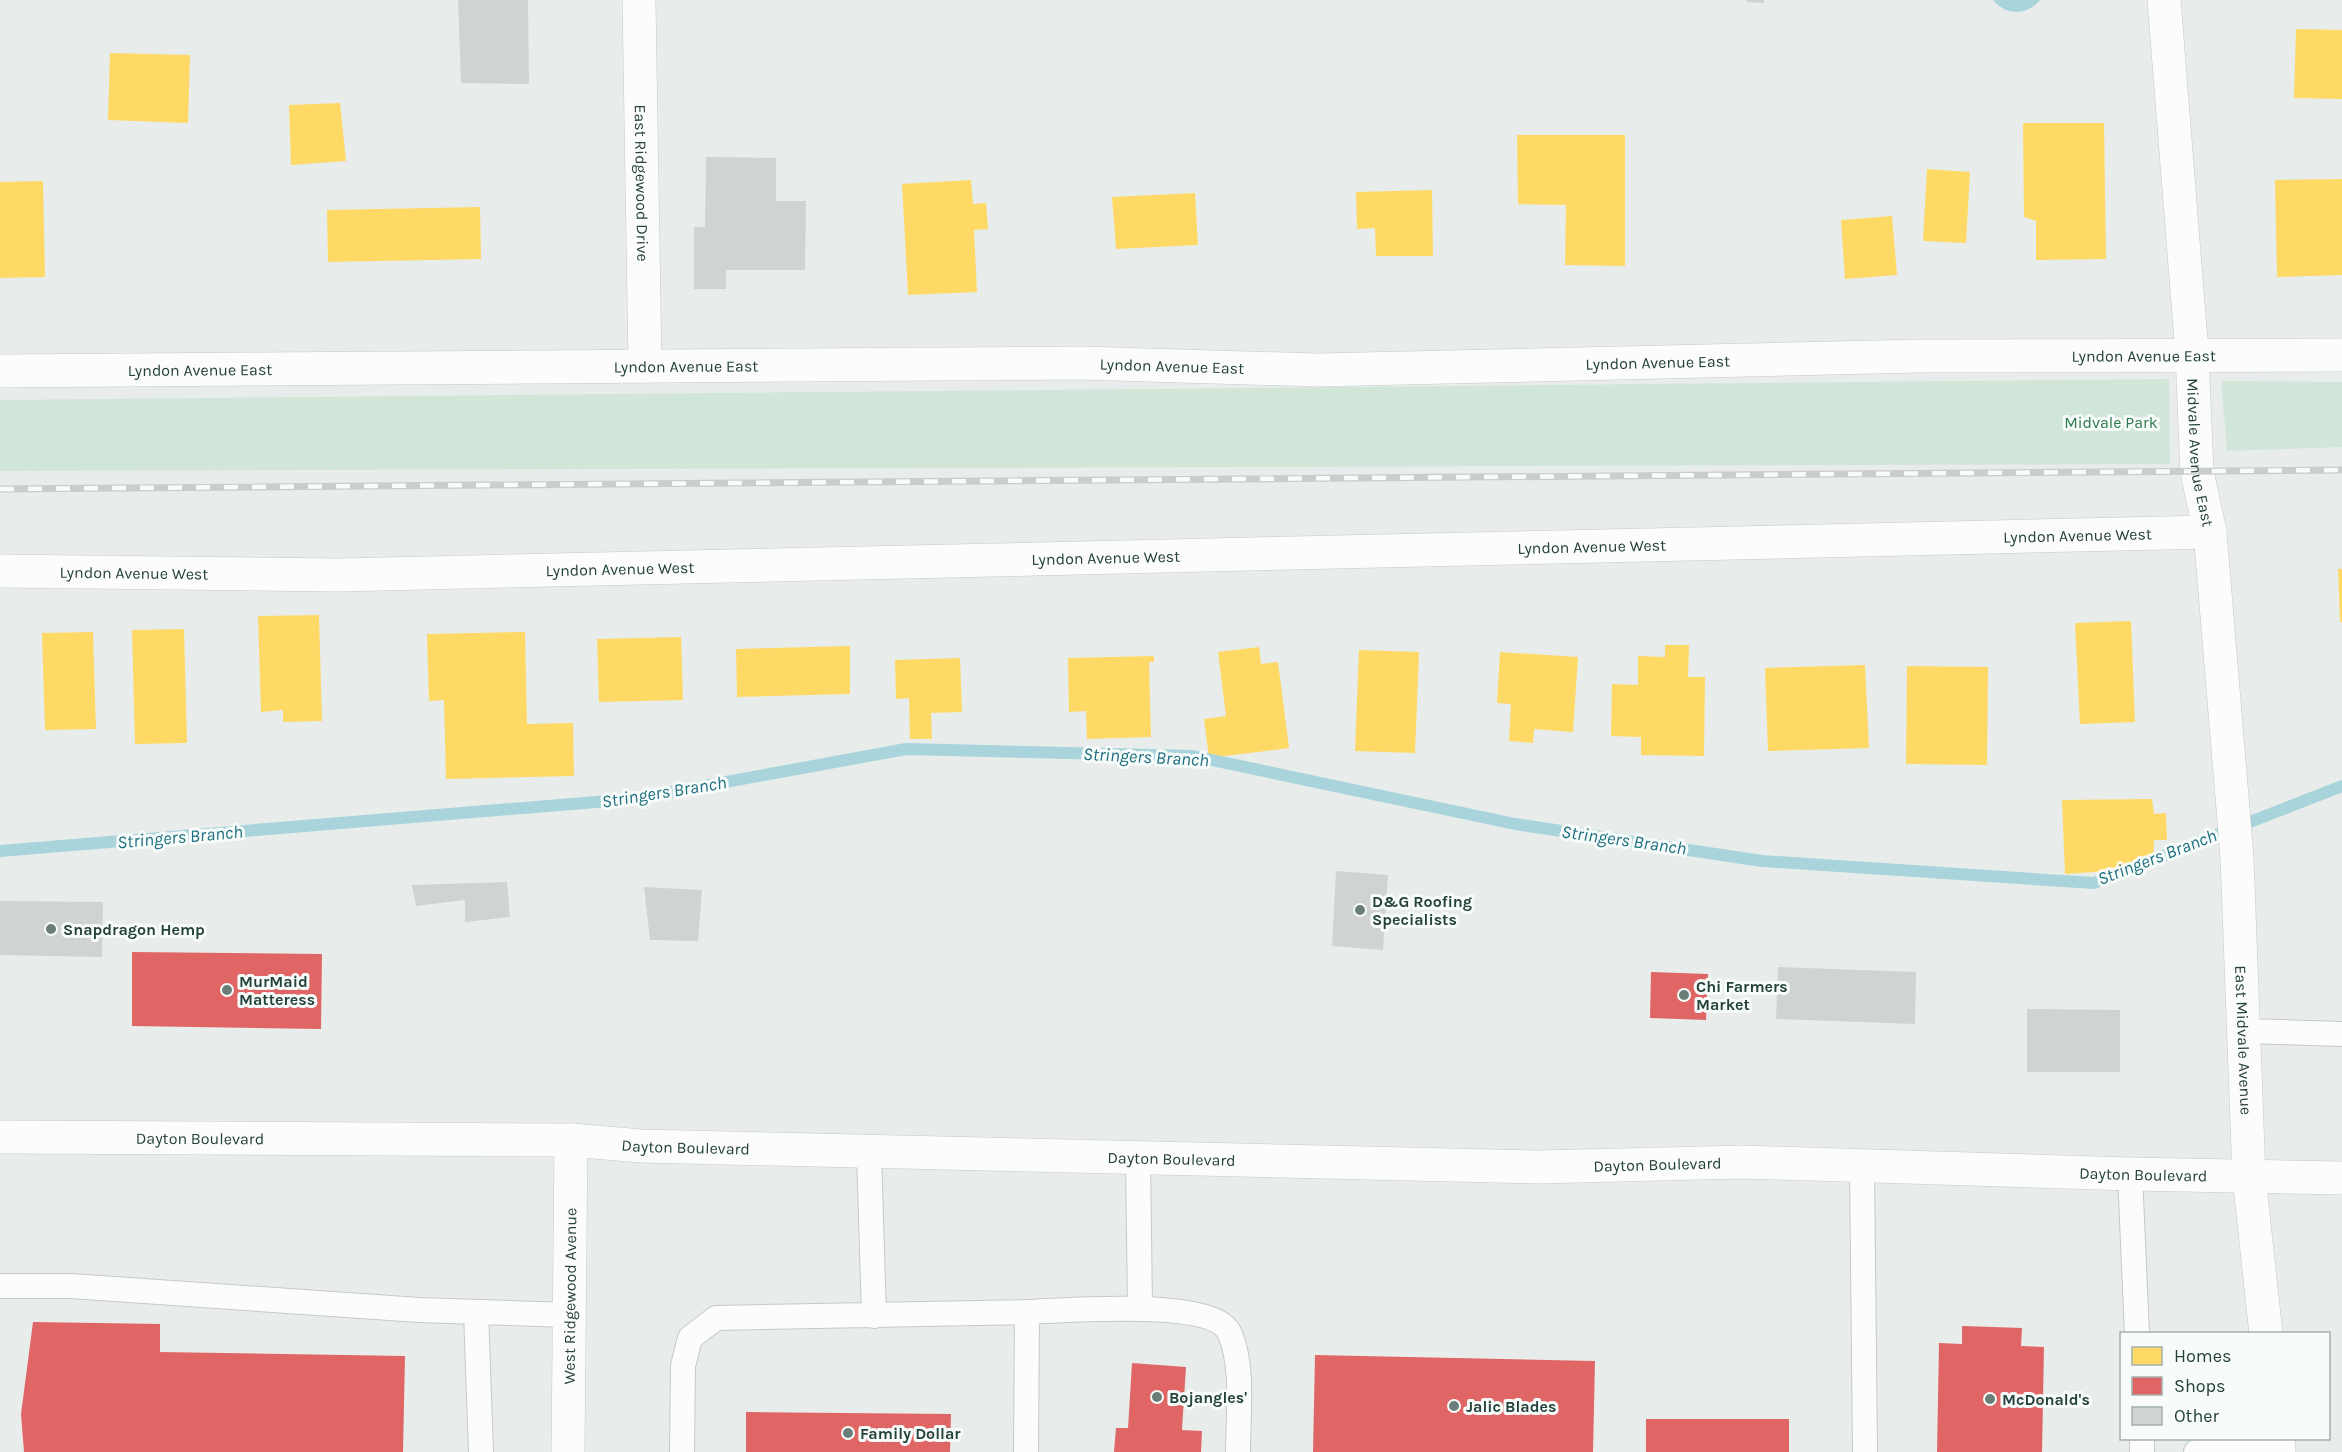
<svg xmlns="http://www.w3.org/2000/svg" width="2342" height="1452" font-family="Karla,sans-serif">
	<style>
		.park { fill: #d1e6d8 }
		.water { fill: #a9d4db }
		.homes { fill: #ffd966 }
		.shops { fill: #e06666 }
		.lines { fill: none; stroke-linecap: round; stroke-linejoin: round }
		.stream { stroke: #a9d4db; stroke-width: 12 }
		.building { fill: #cfd4d2 }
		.lane-casing { stroke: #c5cac8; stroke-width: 26 }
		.street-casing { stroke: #c5cac8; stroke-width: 34 }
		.secondary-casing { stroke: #c3cbc8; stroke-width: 34 }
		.lane { stroke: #fcfcfc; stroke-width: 24 }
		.street { stroke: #fcfcfc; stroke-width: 33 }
		.secondary { stroke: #fcfcfc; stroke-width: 33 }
		.rail-casing { stroke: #c9cdcc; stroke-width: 7 }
		.rail { stroke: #f7fbf9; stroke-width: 4.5; stroke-dasharray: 14; stroke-linecap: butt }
		.poi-dot { fill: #697e78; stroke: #f7fbf9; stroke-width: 2 }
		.labels { text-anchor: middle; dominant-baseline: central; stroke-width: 6; stroke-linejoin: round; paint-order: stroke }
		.street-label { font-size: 16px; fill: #24423a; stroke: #f7fbf9 }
		.park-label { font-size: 16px; fill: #2d7a4b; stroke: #f7fbf9 }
		.poi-label { font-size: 16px; font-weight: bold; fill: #24423a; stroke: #f7fbf9; text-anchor: start }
		.water-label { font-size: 18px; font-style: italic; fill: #1c6f80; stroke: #f7fbf9 }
	</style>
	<rect width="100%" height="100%" fill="#e8edeb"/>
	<path class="park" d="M2169,379L2170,464L0,471V400Z
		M2221,381L2342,382V447L2227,451Z"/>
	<path class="water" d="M1993,0H2040C2027,16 2006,16 1993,0Z"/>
	<path class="homes" d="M2296,29L2342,30V99L2294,98Z
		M110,53L190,55L188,123L108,120Z
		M340,103L346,161L291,165L289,105Z
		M2023,123H2104L2106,259L2036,260V221L2024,217Z
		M1517,135H1625V266L1565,265L1566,205L1518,204Z
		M1927,169L1970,172L1966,243L1923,241Z
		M2342,179V275L2277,277L2275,180Z
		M971,180L973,204L986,203L988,229L974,230L977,292L908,295L902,184Z
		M43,181L45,277L0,278V182Z
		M1432,190L1433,256H1376L1375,228L1357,229L1356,192Z
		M1195,193L1198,245L1116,249L1112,197Z
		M480,207L481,259L328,262L327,210Z
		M1892,216L1897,275L1845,279L1841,220Z
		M2338,569H2342V622H2340Z
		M319,615L322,721L283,722V710L261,712L258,616Z
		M2131,621L2135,722L2080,724L2075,623Z
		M184,629L187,743L135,744L132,630Z
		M93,632L96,729L45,730L42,633Z
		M525,632L527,724L573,723L574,776L446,779L444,700L429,701L427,634Z
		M681,637L683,700L599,702L597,639Z
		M1665,645H1689L1688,677H1705L1704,756L1641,755V737L1611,736L1612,684L1638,685V656L1665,657Z
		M850,646V694L737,697L736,649Z
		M1259,647L1261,664L1278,662L1289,748L1209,758L1204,719L1226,716L1218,652Z
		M1359,650L1419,652L1415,753L1355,751Z
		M1500,652L1578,657L1573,732L1534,729L1533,743L1509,741L1511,704L1497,703Z
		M1154,656V662H1149L1151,737L1087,739L1086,711L1069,712L1068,658Z
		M960,658L962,712L931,713L932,739H910L909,698L896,699L895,660Z
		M1865,665L1869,748L1768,751L1765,668Z
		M1907,666L1988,667L1987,765L1906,764Z
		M2152,799L2154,814L2166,813L2167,840H2154L2153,868L2065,874L2062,800Z"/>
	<path class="shops" d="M132,952L322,954L321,1029L132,1026Z
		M1651,972L1708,974L1706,1020L1650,1018Z
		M33,1322L160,1324V1352L405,1356L403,1452H24L21,1414Z
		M1962,1326L2022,1328L2021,1346L2044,1347L2042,1452H1937L1939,1343L1962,1344Z
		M1315,1355L1595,1361L1593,1452H1313Z
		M1132,1363L1186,1367L1182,1430L1202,1431L1201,1452H1114L1116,1428H1128Z
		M746,1412L951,1414L950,1452H746Z
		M1646,1419H1789V1452H1646Z"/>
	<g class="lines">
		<path class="stream" d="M0,851L633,799L906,749L1193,756L1515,824L1762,861L2094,883L2342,786"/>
	</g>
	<path class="building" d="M458,0H528L529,84L461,83Z
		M1747,0H1764V3L1747,2Z
		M706,157L776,158V201H806L805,270H726V289H694V227H705Z
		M1336,871L1388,875L1383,950L1332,946Z
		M507,882L510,917L465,922V900L416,906L412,885Z
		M644,887L702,890L698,941L650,940Z
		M0,901L103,902L102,957L0,955Z
		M1778,967L1916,972L1915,1024L1776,1019Z
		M2027,1009L2120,1010V1072H2027Z"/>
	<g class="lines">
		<g class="lane-casing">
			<path id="lane" d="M2244,1031L2342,1034
				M869,1152L874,1316
				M1138,1159L1140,1307
				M1862,1166L1865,1452
				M2130,1174L2137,1334
				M0,1286H71L419,1310L570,1315
				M476,1312L481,1452
				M2142,1438V1452
				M682,1452L683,1366L690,1338L716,1318L1027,1312
				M1026,1452L1027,1312C1063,1311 1215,1297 1230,1334C1244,1367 1238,1416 1238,1452
				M2196,1452L2278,1441"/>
		</g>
		<g class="street-casing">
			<g id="street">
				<path id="s1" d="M639,0L645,366"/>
				<path id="s2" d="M2164,0L2192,354L2197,472L2210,532L2237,857L2249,1177L2266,1334"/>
				<path id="s3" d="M0,371L1082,363L1317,370L1919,356L2342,355"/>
				<path id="s4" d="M0,571L339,575L2210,532"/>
				<path d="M2278,1438L2279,1452"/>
				<path id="s5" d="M568,1452L571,1140"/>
			</g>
		</g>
		<g class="secondary-casing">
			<g id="secondary">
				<path id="s6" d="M0,1137L571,1140L641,1146L1539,1167L1742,1162L2130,1174L2342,1178"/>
			</g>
		</g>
		<use href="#lane" class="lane"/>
		<use href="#street" class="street"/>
		<use href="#secondary" class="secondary"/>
		<g class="rail-casing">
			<path id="rail" d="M0,489L2342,470"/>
		</g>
		<use href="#rail" class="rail"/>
	</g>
	<g class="poi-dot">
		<circle cx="1360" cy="910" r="6"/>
		<circle cx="51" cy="929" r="6"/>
		<circle cx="227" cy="990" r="6"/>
		<circle cx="1684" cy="995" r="6"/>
		<circle cx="1157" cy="1397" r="6"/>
		<circle cx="1990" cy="1399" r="6"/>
		<circle cx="1454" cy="1406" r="6"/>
		<circle cx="848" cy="1433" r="6"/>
	</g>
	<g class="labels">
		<g class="street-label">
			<text stroke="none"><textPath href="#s1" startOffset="183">East Ridgewood Drive</textPath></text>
			<text stroke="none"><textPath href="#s3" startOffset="2144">Lyndon Avenue East</textPath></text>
			<text stroke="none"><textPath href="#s3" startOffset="1658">Lyndon Avenue East</textPath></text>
			<text stroke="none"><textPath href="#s3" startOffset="686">Lyndon Avenue East</textPath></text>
			<text stroke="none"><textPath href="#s3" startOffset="1172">Lyndon Avenue East</textPath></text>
			<text stroke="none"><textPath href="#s3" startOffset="200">Lyndon Avenue East</textPath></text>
			<text stroke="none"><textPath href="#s2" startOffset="454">Midvale Avenue East</textPath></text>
			<text stroke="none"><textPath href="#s4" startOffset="2078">Lyndon Avenue West</textPath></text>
			<text stroke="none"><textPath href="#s4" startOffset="1592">Lyndon Avenue West</textPath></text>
			<text stroke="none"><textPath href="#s4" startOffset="1106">Lyndon Avenue West</textPath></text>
			<text stroke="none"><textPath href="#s4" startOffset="620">Lyndon Avenue West</textPath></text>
			<text stroke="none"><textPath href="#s4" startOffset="134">Lyndon Avenue West</textPath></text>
			<text stroke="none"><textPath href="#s2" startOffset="1044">East Midvale Avenue</textPath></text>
			<text stroke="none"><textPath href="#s6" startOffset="200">Dayton Boulevard</textPath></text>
			<text stroke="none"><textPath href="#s6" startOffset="686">Dayton Boulevard</textPath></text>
			<text stroke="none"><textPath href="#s6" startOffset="1172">Dayton Boulevard</textPath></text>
			<text stroke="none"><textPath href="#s6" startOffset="1658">Dayton Boulevard</textPath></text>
			<text stroke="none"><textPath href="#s6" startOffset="2144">Dayton Boulevard</textPath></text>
			<text stroke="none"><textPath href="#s5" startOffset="156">West Ridgewood Avenue</textPath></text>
		</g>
		<g class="park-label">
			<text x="2111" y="422">Midvale Park</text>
		</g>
		<g class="poi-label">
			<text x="1372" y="901">D&amp;G Roofing<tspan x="1372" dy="18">Specialists</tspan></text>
			<text x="63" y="929">Snapdragon Hemp</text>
			<text x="239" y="981">MurMaid<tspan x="239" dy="18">Matteress</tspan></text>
			<text x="1696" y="986">Chi Farmers<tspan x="1696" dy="18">Market</tspan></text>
			<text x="1169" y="1397">Bojangles'</text>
			<text x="2002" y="1399">McDonald's</text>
			<text x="1466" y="1406">Jalic Blades</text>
			<text x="860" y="1433">Family Dollar</text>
		</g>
		<g class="water-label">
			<text transform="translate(1146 757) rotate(3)">Stringers Branch</text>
			<text transform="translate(664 792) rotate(-9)">Stringers Branch</text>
			<text transform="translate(180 837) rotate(-5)">Stringers Branch</text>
			<text transform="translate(1624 840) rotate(8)">Stringers Branch</text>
			<text transform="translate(2157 857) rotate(-21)">Stringers Branch</text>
		</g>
	</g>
	<rect x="2120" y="1332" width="210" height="108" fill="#f7fbf9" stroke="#a3b1ad" stroke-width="1.5"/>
	<rect x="2132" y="1347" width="30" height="18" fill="#ffd966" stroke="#a3b1ad" stroke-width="1.5"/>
	<text x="2174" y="1362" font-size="18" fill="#24423a">Homes</text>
	<rect x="2132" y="1377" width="30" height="18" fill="#e06666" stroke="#a3b1ad" stroke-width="1.5"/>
	<text x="2174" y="1392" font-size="18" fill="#24423a">Shops</text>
	<rect x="2132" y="1407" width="30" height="18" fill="#cfd4d2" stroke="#a3b1ad" stroke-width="1.5"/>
	<text x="2174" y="1422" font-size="18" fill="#24423a">Other</text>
</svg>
